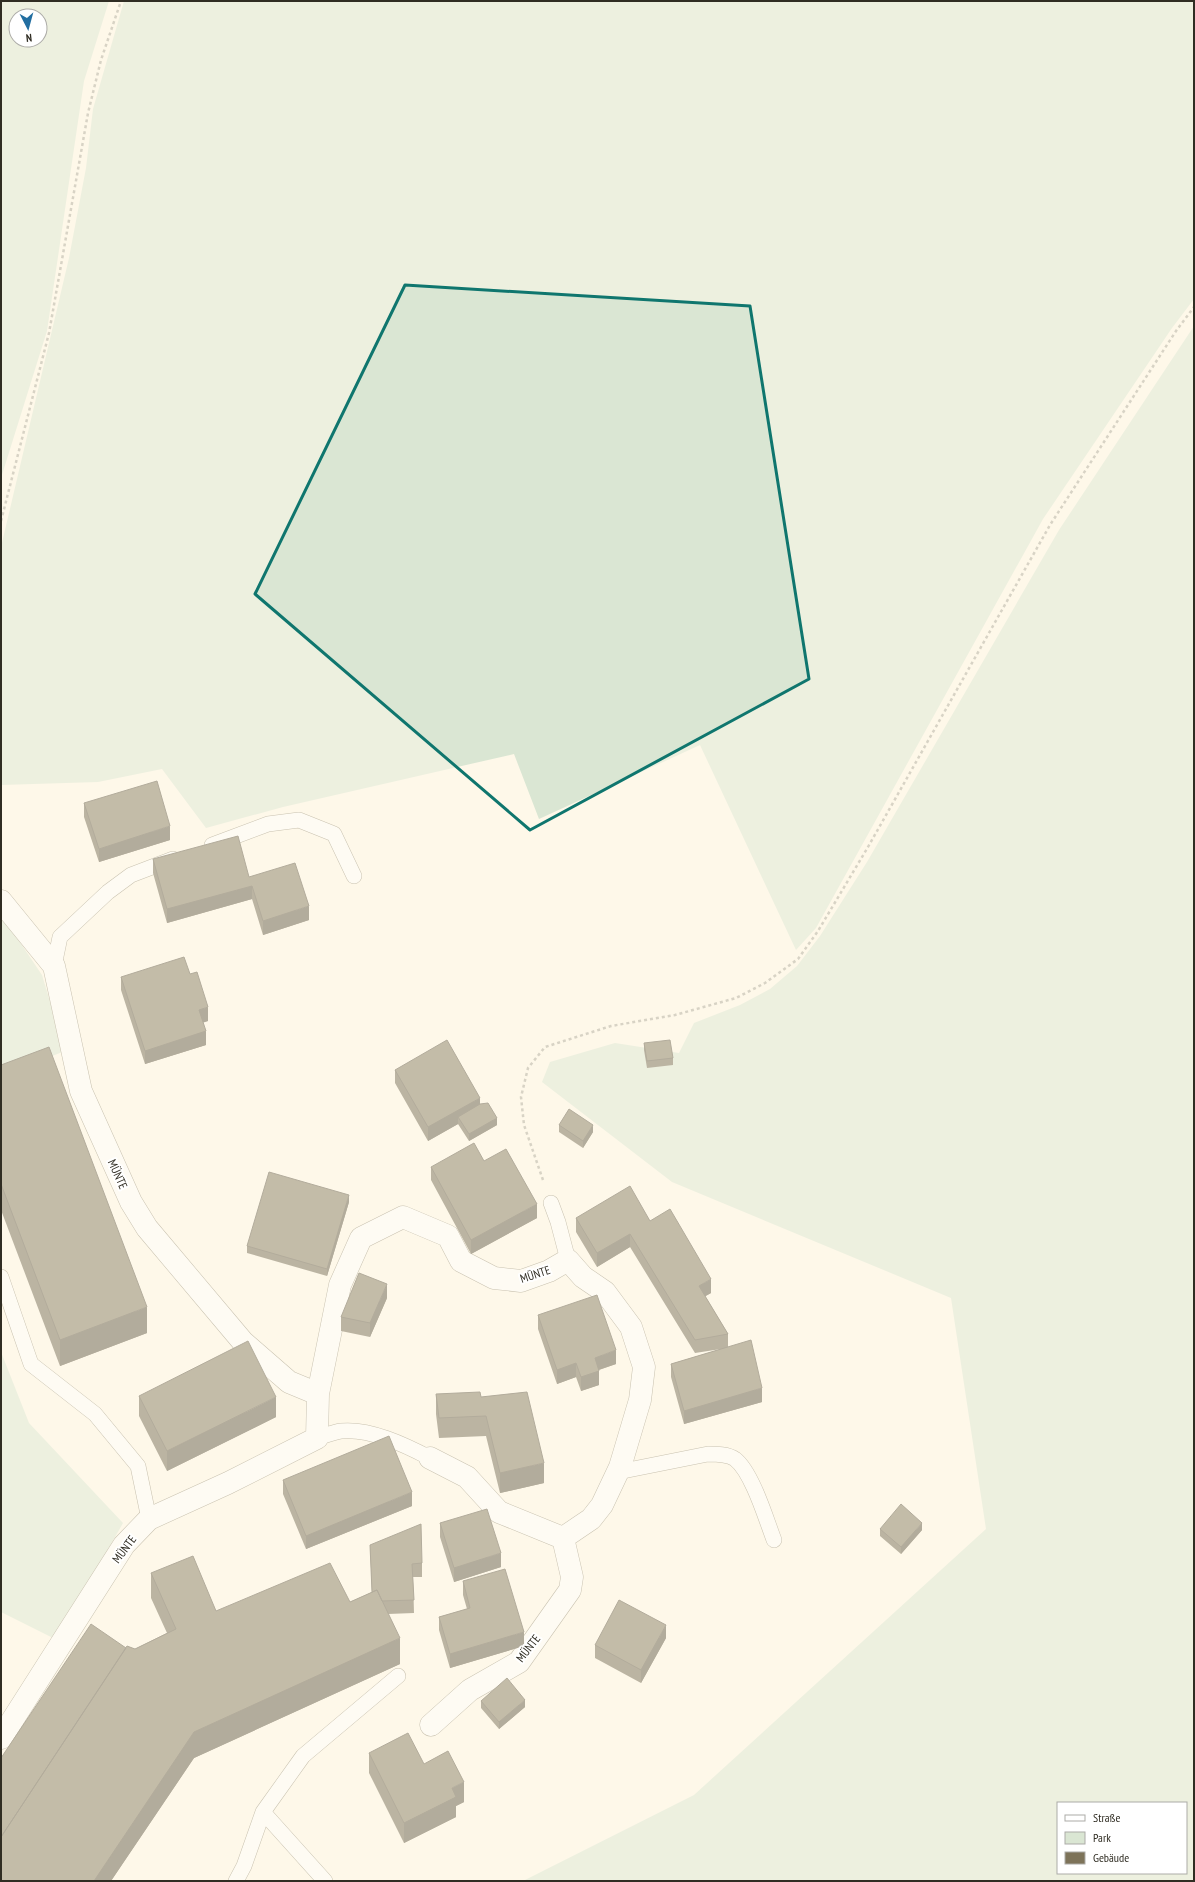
<svg xmlns="http://www.w3.org/2000/svg" width="1195" height="1882" font-family="'PT Sans Narrow',sans-serif">
	<style>
		.green { fill: #dae6d3; fill-rule: evenodd }
		.lines { fill: none; stroke-linecap: round; stroke-linejoin: round }
		.lane-casing { stroke: #8b826c; stroke-width: 16 }
		.street-casing { stroke: #8b826c; stroke-width: 23 }
		.path { stroke: #aba79a; stroke-width: 2.5; stroke-dasharray: 3 3; stroke-linecap: butt }
		.lane { stroke: #fff; stroke-width: 15 }
		.street { stroke: #fff; stroke-width: 22 }
		.wall { fill: #6c634d }
		.shaded-wall { fill: #58503e }
		.building { fill: #7d7359; stroke: #58503e }
		.marked { fill: none; stroke: #0f766e; stroke-width: 3; stroke-linejoin: round }
		.labels { text-anchor: middle; dominant-baseline: central; stroke-width: 4; stroke-linejoin: round; paint-order: stroke }
		.street-label { font-size: 12px; fill: #302d23; stroke: #fff }
	</style>
	<rect width="100%" height="100%" fill="#fef8e9"/>
	<path class="green" d="M1,1H109L84,81L47,331L1,478ZM16,16H40V40H16Z
		M124,1H1194V299L1172,328L1043,519L816,928L796,950L700,745L539,819L514,754L283,807L206,828L162,769L98,782L1,785V547L69,258L86,168L93,109Z
		M1194,326V1881H523L694,1795L986,1529L951,1298L672,1182L542,1082L550,1062L615,1043L679,1053L694,1023L740,1005L770,989L797,966L820,936L867,862L1059,530ZM1058,1803H1186V1873H1058Z
		M1,914L42,975L65,1051L1,1076Z
		M1,1352L29,1423L123,1523L57,1640L1,1612Z"/>
	<g class="lines">
		<g class="lane-casing">
			<path id="lane" d="M212,845L268,824L299,820L334,834L354,876
				M54,966L60,937L108,892L131,875L173,859
				M551,1203L558,1222L568,1260
				M1,1277L31,1364L95,1414L138,1466L149,1519
				M317,1438C325,1436 333,1432 341,1431C370,1428 405,1445 430,1458
				M618,1472L708,1454C716,1454 728,1454 735,1459C752,1472 766,1519 774,1540
				M263,1812L325,1881
				M236,1881L244,1866L263,1812L303,1756L398,1676"/>
		</g>
		<g class="street-casing">
			<path id="street" d="M1,901L54,966L81,1091L131,1202L147,1228L243,1342L289,1382L318,1394
				M431,1725L470,1690L519,1662L570,1590L572,1577L563,1538
				M1,1738L124,1545L149,1519L228,1483L317,1438L318,1394L340,1285L361,1238L403,1217L448,1236L461,1261L494,1278L521,1281L549,1271L568,1260L583,1277L605,1292L631,1327L644,1367L640,1400L620,1467L602,1505L591,1519L563,1538L499,1512L467,1477L430,1458"/>
		</g>
		<path class="path" d="M1,521L49,333L88,113L101,60L121,1
			M543,1180L524,1125L521,1097L528,1068L545,1047L611,1026L675,1015L736,998L765,983L798,959L818,931L868,847L1050,525L1176,331L1194,307"/>
		<use href="#lane" class="lane"/>
		<use href="#street" class="street"/>
	</g>
	<path class="wall" d="M84,803L170,840L99,862L84,817Z
		M153,859L249,877L309,920L263,935L252,899L167,923L153,873Z
		M190,974L208,1021L203,1022L206,1045L145,1064L121,990V977Z
		M644,1043L673,1058V1065L647,1068L644,1050Z
		M1,1065L147,1333L60,1366L1,1210Z
		M395,1070L480,1104L497,1125L469,1141L458,1124L428,1141L395,1083Z
		M559,1125L593,1132L583,1148L559,1132Z
		M431,1167L537,1218L471,1254L431,1180Z
		M349,1202L327,1276L247,1253V1246Z
		M576,1218L650,1221L711,1293L705,1296L728,1334V1347L762,1402L684,1424L671,1377V1364L721,1349L695,1353L630,1247L597,1267L576,1232Z
		M387,1298L370,1337L341,1331V1317Z
		M538,1315L616,1364L599,1370V1385L581,1391L576,1377L557,1384L538,1329Z
		M436,1394L481,1397L544,1483L500,1493L486,1436L439,1438L436,1414Z
		M139,1396L276,1417L167,1471L139,1416Z
		M283,1480L412,1506L306,1549L283,1494Z
		M440,1523L501,1567L454,1582L440,1537Z
		M880,1529L922,1530L901,1554L880,1536Z
		M370,1545L422,1563V1577H413L414,1613L388,1614L400,1664L194,1758L111,1881H1V1758L126,1648L135,1649L167,1633L151,1598V1573L216,1611L350,1602L372,1592Z
		M463,1581L524,1646L450,1668L439,1630V1617L467,1609L463,1595Z
		M666,1638L641,1683L595,1658V1645Z
		M481,1701L525,1707L499,1729L481,1708Z
		M369,1753L424,1764L464,1802L456,1806V1817L404,1843L369,1773Z"/>
	<path class="shaded-wall" d="M170,826V840L99,862V849Z
		M252,886V899L167,923V909Z
		M309,906V920L263,935V921Z
		M208,1007V1021L199,1024V1010Z
		M206,1031V1045L145,1064V1051Z
		M480,1098V1111L458,1117V1124L428,1141V1127Z
		M497,1118V1125L469,1141V1134Z
		M593,1125V1132L583,1148V1141Z
		M349,1195V1202L327,1276V1269Z
		M537,1204V1218L471,1254V1240Z
		M630,1234V1247L597,1267V1253Z
		M711,1279V1293L699,1300V1286Z
		M387,1284V1298L370,1337V1323Z
		M147,1307V1333L60,1366V1340Z
		M616,1350V1364L595,1371V1358Z
		M576,1363V1377L557,1384V1370Z
		M599,1371V1385L581,1391V1377Z
		M762,1388V1402L684,1424V1411Z
		M276,1397V1417L167,1471V1451Z
		M544,1463V1483L500,1493V1473Z
		M412,1492V1506L306,1549V1536Z
		M922,1523V1530L901,1554V1547Z
		M501,1553V1567L454,1582V1568Z
		M666,1625V1638L641,1683V1670Z
		M524,1632V1646L450,1668V1654Z
		M400,1638V1664L194,1758L111,1881H94L194,1732Z
		M525,1700V1707L499,1729V1722Z
		M464,1782V1802L456,1806V1817L404,1843V1823L452,1788Z"/>
	<path class="building" d="M157,781L170,826L99,849L84,803Z
		M238,836L249,877L295,863L309,906L263,921L252,886L167,909L153,859Z
		M184,957L190,974L197,972L208,1007L199,1010L206,1031L145,1051L121,977Z
		M447,1040L480,1098L428,1127L395,1070Z
		M670,1040L673,1058L647,1061L644,1043Z
		M49,1047L147,1307L60,1340L1,1184V1065Z
		M488,1103L497,1118L469,1134L458,1117L480,1104Z
		M569,1109L593,1125L583,1141L559,1125Z
		M474,1143L484,1161L506,1149L537,1204L471,1240L431,1167Z
		M269,1172L349,1195L327,1269L247,1246Z
		M630,1186L650,1221L670,1209L711,1279L699,1286L728,1334L695,1340L630,1234L597,1253L576,1218Z
		M359,1273L387,1284L370,1323L341,1317Z
		M597,1295L616,1350L595,1358L599,1371L581,1377L576,1363L557,1370L538,1315Z
		M751,1340L762,1388L684,1411L671,1364Z
		M248,1341L276,1397L167,1451L139,1396Z
		M480,1392L481,1397L527,1392L544,1463L500,1473L486,1416L439,1418L436,1394Z
		M389,1436L412,1492L306,1536L283,1480Z
		M901,1504L922,1523L901,1547L880,1529Z
		M487,1509L501,1553L454,1568L440,1523Z
		M421,1524L422,1563L412,1564L414,1600L382,1601L377,1590L372,1592L370,1545Z
		M193,1556L216,1611L330,1563L350,1602L377,1590L400,1638L194,1732L94,1881H2L1,1880V1837L127,1646L135,1649L176,1629L151,1573Z
		M505,1569L524,1632L450,1654L439,1617L470,1608L463,1581Z
		M619,1600L666,1625L641,1670L595,1645Z
		M91,1624L126,1648L1,1837V1758Z
		M507,1678L525,1700L499,1722L481,1701Z
		M408,1733L424,1764L448,1751L464,1782L452,1788L456,1797L404,1823L369,1753Z"/>
	<path d="M0 0H1195V1882H0ZM405,285L750,306L809,679L530,830L255,594Z" fill="#fef8e9" fill-opacity=".55" fill-rule="evenodd"/>
	<path class="marked" d="M405,285L750,306L809,679L530,830L255,594Z"/>
	<g class="labels">
		<g class="street-label">
			<text transform="translate(118 1174) rotate(66)">MÜNTE</text>
			<text transform="translate(535 1274) rotate(-18)">MÜNTE</text>
			<text transform="translate(124 1549) rotate(-53)">MÜNTE</text>
			<text transform="translate(528 1648) rotate(-52)">MÜNTE</text>
		</g>
	</g>
	<rect width="1195" height="1882" fill="none" stroke="#302d23" stroke-width="4"/>
	<rect x="1057" y="1802" width="130" height="72" fill="#ffffff" stroke="#acaba7"/>
	<rect x="1065" y="1815" width="20" height="6" fill="#ffffff" stroke="#acaba7"/>
	<text x="1093" y="1822" font-size="12" fill="#302d23">Straße</text>
	<rect x="1065" y="1832" width="20" height="12" fill="#dae6d3" stroke="#acaba7"/>
	<text x="1093" y="1842" font-size="12" fill="#302d23">Park</text>
	<rect x="1065" y="1852" width="20" height="12" fill="#7d7359" stroke="#acaba7"/>
	<text x="1093" y="1862" font-size="12" fill="#302d23">Gebäude</text>
	<g transform="translate(28 28) rotate(174)"><circle r="19" fill="#ffffff" stroke="#acaba7"/>
	<path d="M0-3L7 15L0 10L-7 15Z" fill="#226ea1"/>
	<text y="-6" font-size="11" font-weight="bold" text-anchor="middle" fill="#302d23">N</text>
	</g>
</svg>
